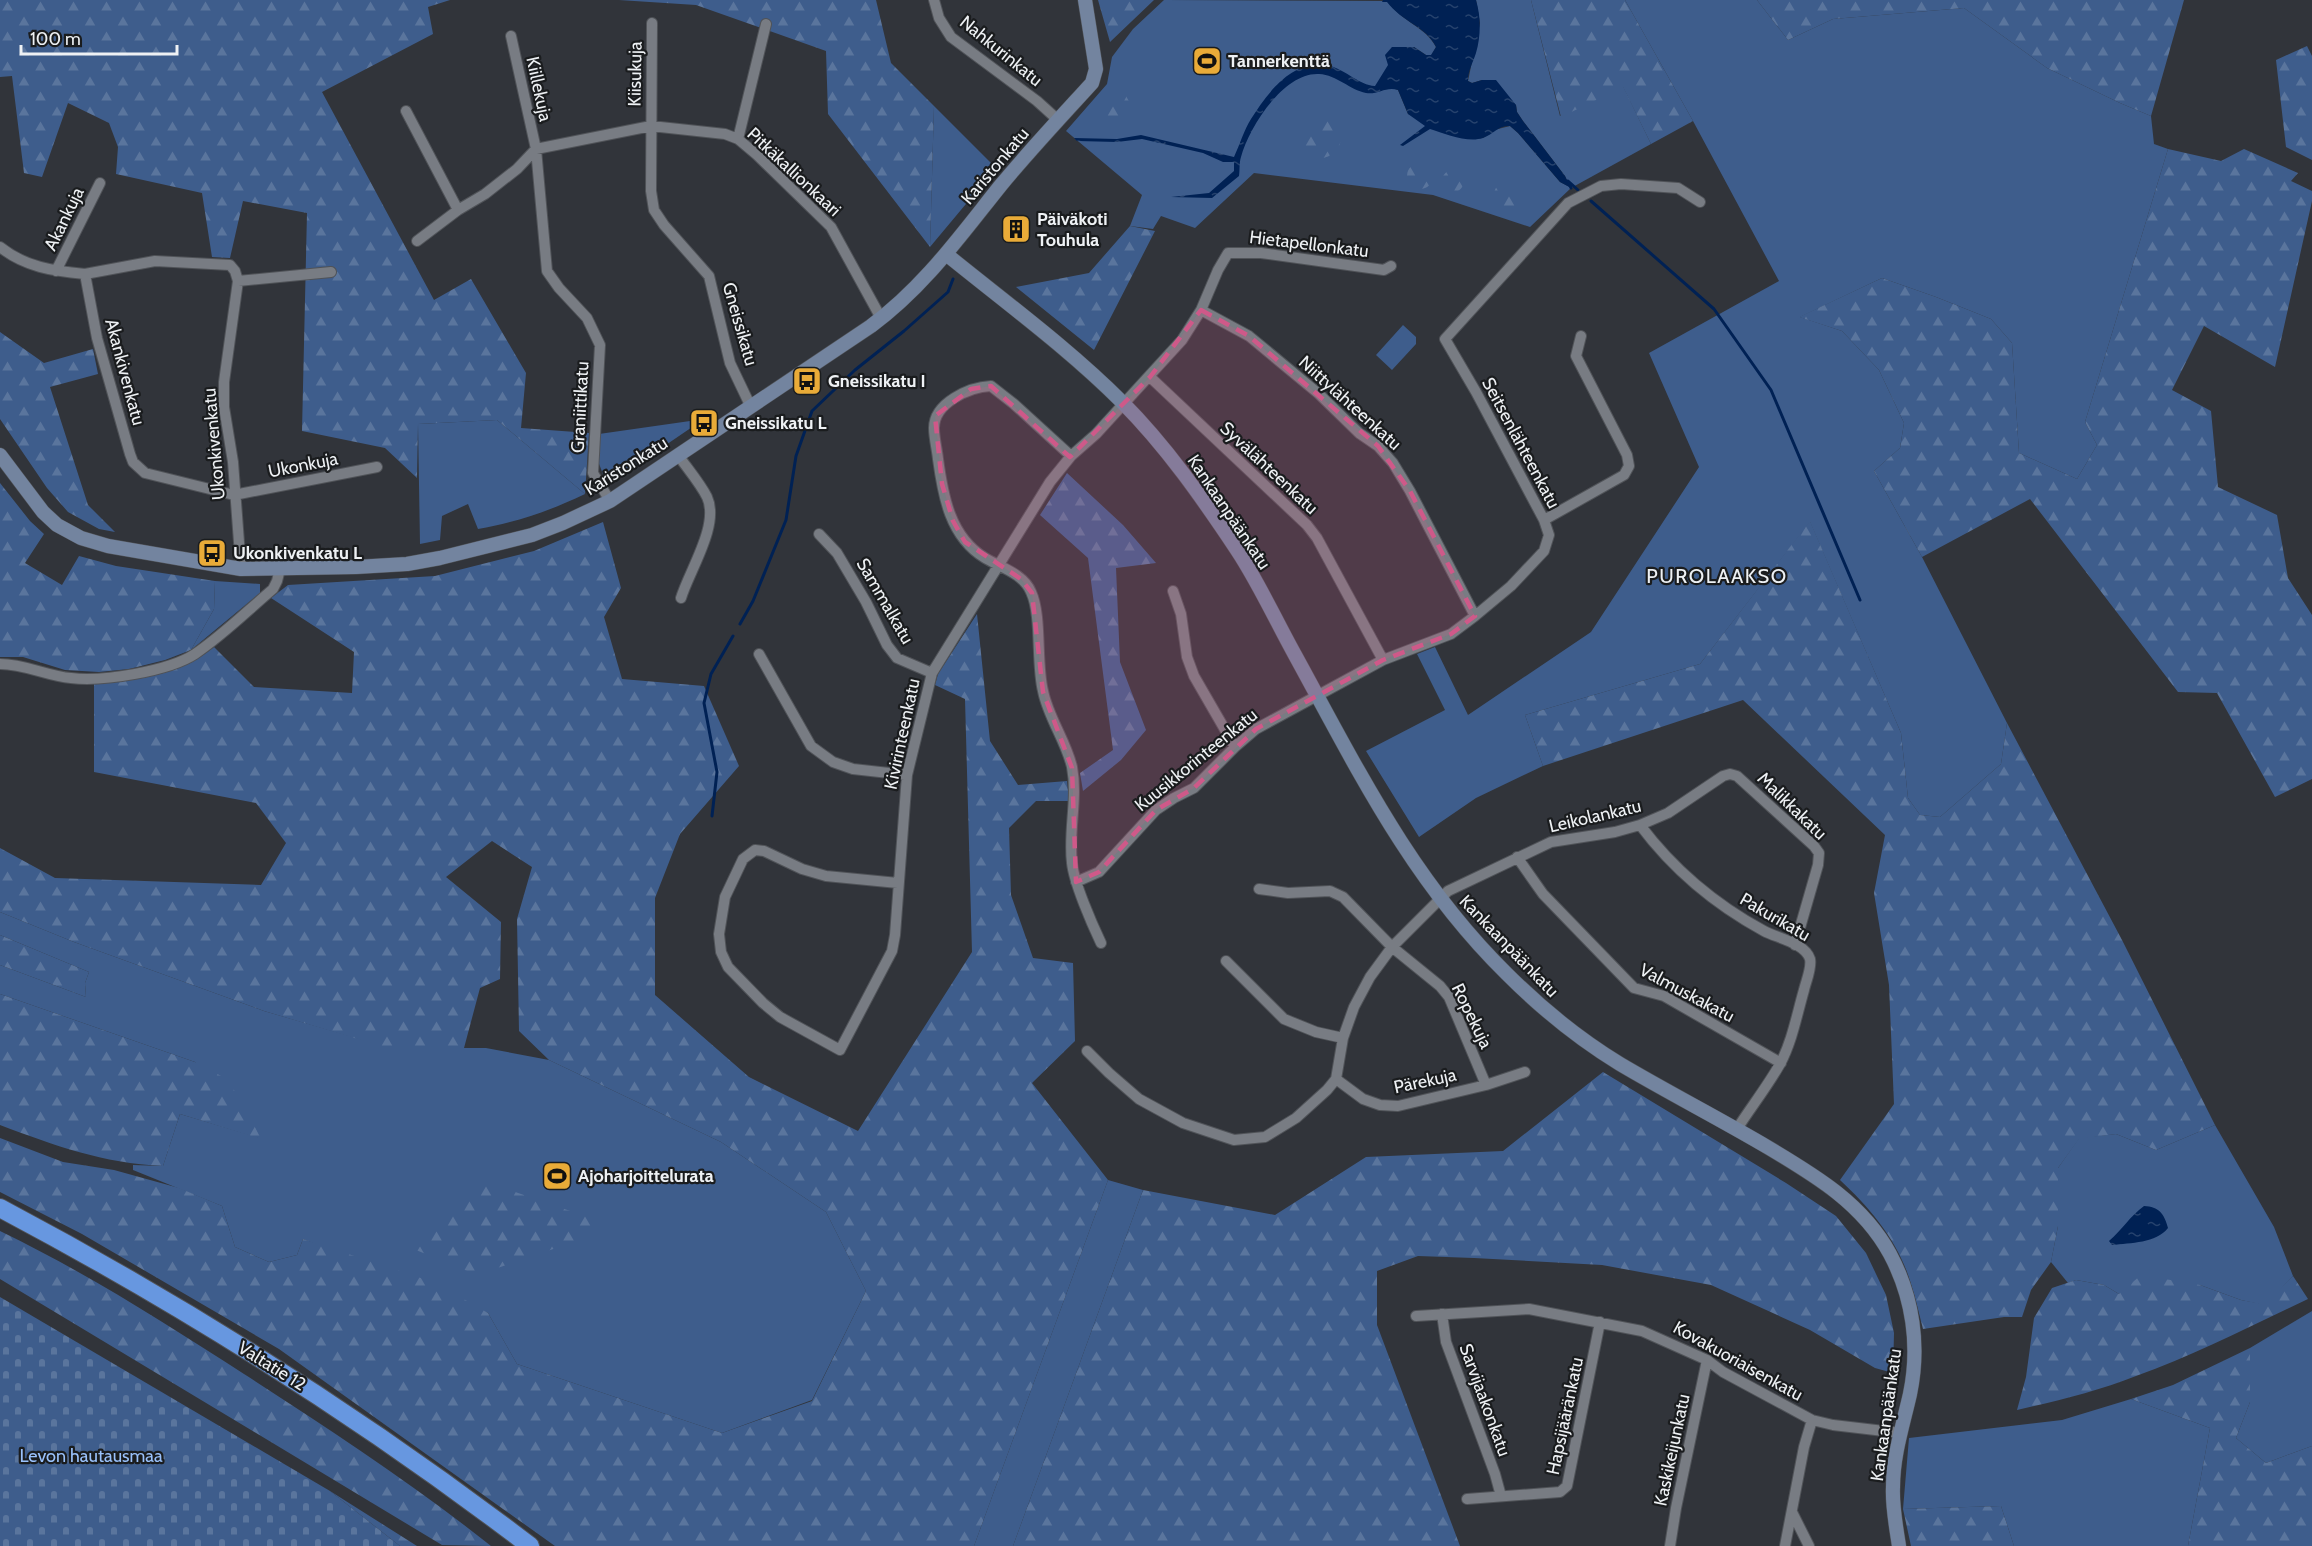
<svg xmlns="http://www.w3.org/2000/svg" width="2312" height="1546" font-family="Cabin,sans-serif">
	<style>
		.green { fill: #3e5d8c }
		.forest { fill: url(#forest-firs) }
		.cemetery { fill: url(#cemetery-stones) }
		.water { fill: url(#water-ripples) }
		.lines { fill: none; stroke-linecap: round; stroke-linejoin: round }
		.stream { stroke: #002154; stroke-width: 3 }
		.street-casing { stroke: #505358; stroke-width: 12 }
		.secondary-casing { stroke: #505358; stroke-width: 15 }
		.highway-casing { stroke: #505358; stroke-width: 20 }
		.street { stroke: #787c83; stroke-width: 10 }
		.secondary { stroke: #73849f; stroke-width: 14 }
		.highway { stroke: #6797e0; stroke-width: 18 }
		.marked { fill: #cf5989; fill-opacity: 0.2; stroke: #cf5989; stroke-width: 4.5; stroke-dasharray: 12 8; stroke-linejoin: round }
		.labels { text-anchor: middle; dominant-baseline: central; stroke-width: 4.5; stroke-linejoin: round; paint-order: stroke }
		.street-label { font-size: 18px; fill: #eef1f4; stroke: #1a1c1e }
		.poi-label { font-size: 18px; font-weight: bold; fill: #eef1f4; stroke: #1a1c1e; text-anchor: start }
		.park-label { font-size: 18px; fill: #9ac2fc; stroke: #1a1c1e }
		.neighbourhood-label { font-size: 20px; letter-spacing: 1.5px; fill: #eef1f4; stroke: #1a1c1e }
	</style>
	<defs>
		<pattern id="forest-firs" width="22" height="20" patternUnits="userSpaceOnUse" patternTransform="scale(1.5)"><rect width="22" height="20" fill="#3e5d8c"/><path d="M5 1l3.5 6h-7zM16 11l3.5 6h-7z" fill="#5a759d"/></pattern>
		<pattern id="cemetery-stones" width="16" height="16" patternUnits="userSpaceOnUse" patternTransform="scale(1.5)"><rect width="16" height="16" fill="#3e5d8c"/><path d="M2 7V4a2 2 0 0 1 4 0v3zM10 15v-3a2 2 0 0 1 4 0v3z" fill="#5a759d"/></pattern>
		<pattern id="water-ripples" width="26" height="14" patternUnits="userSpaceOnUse" patternTransform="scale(1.5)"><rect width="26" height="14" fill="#002154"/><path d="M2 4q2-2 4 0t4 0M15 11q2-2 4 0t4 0" fill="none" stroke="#26426d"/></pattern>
	</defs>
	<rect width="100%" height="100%" fill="#31343a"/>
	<path class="green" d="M1164,0L1387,1C1402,22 1426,27 1436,47L1431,56L1426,55L1414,47H1392L1388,65L1392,88L1398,90L1408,114L1483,138L1494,130L1510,126L1518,133L1560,182L1570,187L1565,176L1523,121L1517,112L1516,105L1482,80L1472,83L1468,81L1480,23L1476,0H1531L1560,116L1623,86L1651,144L1571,188L1530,227L1433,195L1254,173L1195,228L1161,216L1153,229L1130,226L1142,195L1066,131L1107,84L1112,57L1133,29Z
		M1625,0H1757L1788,40L1833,19L1964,8L2047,68L2120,103L2151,116L2154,144L2168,149L2085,422L2097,445L2077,479L2019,453L2012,343L1991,319L1936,297L1882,278L1800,317L1842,331L1879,370L1904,423L1900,448L1874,471L1922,557L2007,723L2001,764L1940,817L1920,815L1908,798L1901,733L1810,522L1700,664L1525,715L1543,766L1476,798L1419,837L1366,751L1445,710L1417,654L1435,647L1468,715L1591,632L1699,467L1649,353L1779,281L1693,121Z
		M934,106L996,168L930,247Z
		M1403,325L1416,337V344L1392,370L1376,355Z
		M704,419L607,485L598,461L599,434Z
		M497,420L585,494C549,511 518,522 478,529L468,504L442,516L440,540L420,544L418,424Z
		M215,581L260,584V593L191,650L214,609Z
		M0,912L74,942L264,1011L391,1048H486L549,1060L721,1142L826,1212L866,1291L812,1400L722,1433L517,1364L488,1313L303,1239L297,1255L269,1262L235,1247L222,1206L133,1170V1165L163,1166L180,1114L260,1138L195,1062L0,994V965L86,997L85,983L89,972L0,935Z
		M2215,1125L2274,1227L2293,1276L2264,1305L2241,1300L2200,1285L2119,1294L2104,1285L2076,1280L2068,1283L2051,1262L2058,1226V1168L2079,1138L2116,1134L2156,1150Z
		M1108,1180L1143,1190L1013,1546H974Z
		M2312,1311V1446L2266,1463L2236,1438L2250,1402V1348Z
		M2131,1399L2210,1428L2188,1546H2014L2001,1506L1903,1509L1909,1438L2062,1420Z"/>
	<path class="forest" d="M0,0H450L428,7L433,34L322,92L434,300L471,279L526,373L521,428L589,433L585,494L497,420L418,424L417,478L385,448L302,431L307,213L243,201L230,258L212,257L202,193L116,174L118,147L109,123L68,103L42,177L24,173L12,76L0,77Z
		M619,0H876L891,63L934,106L930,247L828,114L826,51L696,5Z
		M1098,0H1154L1110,42Z
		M1531,0H1625L1693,121L1651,144L1623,87L1561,117Z
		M1757,0H2184L2151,116L2120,103L2047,68L1964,8L1833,19L1788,40Z
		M2307,46L2312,56V160L2286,147L2276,60Z
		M1126,96L1131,105L1126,109L1120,122C1110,123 1103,119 1100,110C1107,101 1116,99 1126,96Z
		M1299 137a21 21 0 1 1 42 0a21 21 0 1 1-42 0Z
		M2168,149L2221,161L2244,149L2298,173L2291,181L2312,191V201L2275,367L2204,326L2172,390L2211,411L2218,487L2277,515L2288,578L2312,615V779L2275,797L2217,693L2178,692L2030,499L1922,557L1874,471L1900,448L1904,423L1879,370L1842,331L1799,317L1882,278L1936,297L1991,319L2012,343L2019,453L2077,479L2097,445L2085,422Z
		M1407 176a13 13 0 1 1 26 0a13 13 0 1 1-26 0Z
		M1442 181a11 11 0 1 1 22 0a11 11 0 1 1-22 0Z
		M1494 195a13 13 0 1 1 26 0a13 13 0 1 1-26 0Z
		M1130,226L1155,231L1094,350L1016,287L1089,273Z
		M0,332L44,363L93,349L98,374L50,387L88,505L115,532L99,529L68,512L47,488L0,419Z
		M1067,473L1123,525L1156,563L1116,568L1120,662L1146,730L1121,760L1083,791L1080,773L1113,750L1088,558L1040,515Z
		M0,483L30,521L44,534L25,563L62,585L79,556L116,566L215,581L214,609L191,650L165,660L129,669L99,672L65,670L23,657H0Z
		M1810,521L1901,733L1908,798L1920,815L1940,817L2001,764L2007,723L2122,940L2215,1125L2156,1150L2116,1134L2079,1139L2058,1168V1226L2051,1262L2031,1290L2022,1317H2004L1923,1329C1919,1314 1916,1299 1911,1284C1899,1242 1871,1209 1840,1180L1894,1104L1889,985L1874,893L1885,835L1743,700L1543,766L1525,715L1700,664Z
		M603,522L621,588L604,617L622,679L704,686L739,766L680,834L655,898V995L749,1077L858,1131L972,952L965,699L935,685L938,674L977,614L990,741L1018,785L1067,781L1069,801H1036L1009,828L1011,895L1033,958L1073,963L1075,1041L1032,1083L1108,1180L974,1546H555L279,1349L82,1234L0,1192V1138L63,1162L114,1170L179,1188L222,1206L235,1247L269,1262L297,1255L303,1239L436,1283L488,1313L517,1364L722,1433L812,1401L866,1291L826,1212L721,1142L549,1060L519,1031L517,919L532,867L492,841L446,877L501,922L500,979L480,988L464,1048L391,1049L264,1011L74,942L0,912V848L55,878L261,885L286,843L256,803L94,772V684C137,680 180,675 214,647L254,687L352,693L354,652L271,598L288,585L435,576L534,551Z
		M0,935L89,972L85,983L86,997L0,965Z
		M0,994L195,1062L223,1077L239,1096L261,1139L180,1114L163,1166C102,1163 56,1146 0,1125Z
		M1603,1072L1786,1183L1836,1216L1866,1253L1886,1295L1894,1333L1893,1373L1875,1368L1810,1330L1711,1285L1602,1265L1474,1258L1418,1256L1377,1271V1325L1460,1546H1013L1143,1190L1275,1215L1366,1157L1503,1151Z
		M486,1182L605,1223L597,1234L477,1275L416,1250Z
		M0,1231C85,1272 165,1323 244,1374C328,1428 413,1484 491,1546L442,1545L0,1279Z
		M2141,1275L2200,1285L2241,1300L2263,1304L2293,1276L2308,1299C2251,1326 2195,1355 2136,1376C2098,1391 2057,1401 2017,1410L2026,1377L2034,1318L2052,1288L2076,1280L2104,1285L2119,1294Z
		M2250,1348V1402L2236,1438L2266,1463L2312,1446V1546H2188L2210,1428L2131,1399L2173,1385Z
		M330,1491L417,1546H400Z
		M2001,1506L2014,1546H1911L1903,1509Z"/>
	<path class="cemetery" d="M0,1297L330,1491L400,1546H0Z"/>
	<path class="water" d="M1383,0H1476C1481,17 1481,35 1476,53C1473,63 1468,70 1468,81L1472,83L1482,80H1496L1516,105L1517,112L1523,121L1565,176L1571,188L1560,182L1518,133L1510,126C1497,126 1494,134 1483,138C1468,143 1445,134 1430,129L1403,146L1400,145L1425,126L1408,114L1398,90C1386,86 1378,95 1366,93C1350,90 1337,75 1319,74C1284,72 1249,127 1241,157C1239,163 1240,170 1239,176L1212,198L1171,197L1209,193L1234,171V162H1223L1203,153L1142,139L1117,142L1077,141L1074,138L1117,139L1141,135L1234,157C1240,144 1244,130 1251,119C1268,92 1294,57 1330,66C1346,70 1359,85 1375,86L1388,65L1385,55L1392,47H1414L1426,55H1431L1436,47C1427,27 1402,22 1387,2H1382Z
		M2144,1206C2159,1207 2164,1213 2168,1228C2156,1243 2131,1243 2112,1245L2109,1241C2122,1230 2130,1216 2144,1206Z"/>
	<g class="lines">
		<path class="stream" d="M1571,188L1568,181L1578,190
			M1591,201L1714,309L1771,390L1860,600
			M740,624L753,601L786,520L796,456L812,411L855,370L904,331L948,292L953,279
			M712,816L717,772L704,703L711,674L733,636"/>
		<g class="street-casing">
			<path id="street" d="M934,0L939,18L951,37L1037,101L1058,120
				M652,23L651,191L654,210L664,225L709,276L730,363L750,405
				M511,36L536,149L547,271L559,288L587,318L600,345L593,473L610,501
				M406,111L458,210
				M738,139L766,24
				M417,241L458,210L485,194L517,169L536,149L651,126L725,134L738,139L757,155L831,227L881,318
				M0,247C25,267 53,271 85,274L97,338L130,454L133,462L145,473L234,495L377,467
				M56,271L100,183
				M85,274L155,261L230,265L235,271L238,281L224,382V407L233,462L241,569
				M238,281L331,272
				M1201,310L1249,336L1319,394L1359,433L1378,446L1393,463L1410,491L1475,616
				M1150,377L1307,525L1317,538L1383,660
				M678,455C687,468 700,483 707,497C720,525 689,571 681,598
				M1071,456L1014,404L991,386C969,387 934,403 934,428C934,438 937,449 938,459C943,496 950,537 985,558C1000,567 1024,574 1031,592C1042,615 1036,664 1043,691C1048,717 1066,741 1072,767C1078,799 1068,831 1072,863C1074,883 1092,924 1101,943
				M1544,520L1624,475L1629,466L1627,455L1576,356L1581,336
				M819,534L837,553L866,602L887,645L897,658L932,673
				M1173,591L1181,614L1187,657L1194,676L1235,747
				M759,654L811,746L833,762L853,769L907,775
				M0,664C25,664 47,676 71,678C103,682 169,671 195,654C223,635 247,611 273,589L277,581L280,569
				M1640,825C1673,869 1716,905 1764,931C1777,938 1805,943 1810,959C1812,968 1806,981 1804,990C1797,1014 1792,1042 1780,1064C1767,1087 1751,1107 1737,1129
				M1517,857L1543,894L1634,988L1664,996L1781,1063
				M1076,882L1099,872L1156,810L1174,798L1194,788L1235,747L1256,729L1383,660L1451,634L1475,616L1511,586L1544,551L1549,535L1544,520L1476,392L1445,339L1568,203L1601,186L1621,184L1678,188L1700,202
				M898,883L826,876L802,869L764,851L755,850L743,859L725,897L719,934L721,952L728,967L763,1003L780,1017L840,1050L892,951L895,935L907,775L932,673L1050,482L1071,456L1096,434L1182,340L1201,310L1218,270L1228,253H1261L1384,270L1391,266
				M1259,889L1288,893L1330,891L1343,897L1392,947L1440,986L1449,997L1486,1085
				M1226,961L1284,1019L1316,1032L1343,1038
				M1087,1051L1109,1073L1139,1099L1183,1123L1234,1140L1265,1137L1296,1118L1327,1090L1336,1079L1343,1038L1354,1007L1370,977L1392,947L1448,891L1551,842L1615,832L1640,825L1668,813L1723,776L1730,774L1737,776L1814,846L1819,853L1818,865L1795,945
				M1336,1079L1363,1099L1380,1105L1398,1106L1486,1085L1525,1072
				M1442,1314L1446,1342L1495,1474L1501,1496
				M1416,1316L1529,1309L1642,1331L1707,1360L1723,1372L1812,1420L1833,1425L1901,1433
				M1467,1499L1560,1492L1567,1486L1600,1322
				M1792,1512L1809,1546
				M1670,1546L1676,1508L1707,1360
				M1785,1546L1804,1447L1812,1420"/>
		</g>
		<g class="secondary-casing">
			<path id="secondary" d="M946,254C1005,302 1068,348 1122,402C1166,446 1203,499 1237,550C1259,583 1276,621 1295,655C1358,770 1412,881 1507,974C1541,1008 1579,1039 1620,1064C1669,1093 1720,1119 1769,1148C1816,1176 1863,1204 1890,1254C1913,1297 1920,1346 1910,1394C1903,1425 1893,1455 1893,1487C1892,1506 1896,1526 1899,1546
				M0,455L43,512L57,525L81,538L108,546L241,569L356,567L407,564L440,558L532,535L563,523L610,501L871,326C924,287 960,236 1001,185C1030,150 1061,117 1092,83L1096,69L1085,0"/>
		</g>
		<g class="highway-casing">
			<path id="highway" d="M0,1208C185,1306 364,1419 530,1546"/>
		</g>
		<use href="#street" class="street"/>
		<use href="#secondary" class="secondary"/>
		<use href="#highway" class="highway"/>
	</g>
	<path class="marked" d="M1201,310L1249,336L1378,446L1410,491L1475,616L1451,634L1383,660L1256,729L1194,788L1156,810L1099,872L1076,882L1072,768L1043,692L1032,593L1021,579L965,542L953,521L942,484L935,416L971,389L991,386L1070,457L1150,377Z"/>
	<defs>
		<g id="stadium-square" transform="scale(1.5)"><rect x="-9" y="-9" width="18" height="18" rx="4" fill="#e9ab38" stroke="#1a1c1e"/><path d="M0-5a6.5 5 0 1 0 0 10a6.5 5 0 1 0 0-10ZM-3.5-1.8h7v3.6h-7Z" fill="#111"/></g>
		<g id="building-square" transform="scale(1.5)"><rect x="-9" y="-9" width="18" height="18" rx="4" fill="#e9ab38" stroke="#1a1c1e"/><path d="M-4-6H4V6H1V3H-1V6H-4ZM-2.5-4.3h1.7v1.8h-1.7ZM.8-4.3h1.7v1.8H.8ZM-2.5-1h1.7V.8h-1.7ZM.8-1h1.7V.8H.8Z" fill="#111"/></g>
		<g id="bus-square" transform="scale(1.5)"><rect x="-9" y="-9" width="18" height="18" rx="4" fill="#e9ab38" stroke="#1a1c1e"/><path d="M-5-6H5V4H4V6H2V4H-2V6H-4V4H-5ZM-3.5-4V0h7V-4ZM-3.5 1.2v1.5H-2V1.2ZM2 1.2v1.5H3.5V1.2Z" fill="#111"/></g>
	</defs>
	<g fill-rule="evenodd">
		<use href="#stadium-square" x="1207" y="61"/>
		<use href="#building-square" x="1016" y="229"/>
		<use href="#bus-square" x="807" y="381"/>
		<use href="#bus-square" x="704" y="423"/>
		<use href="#bus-square" x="212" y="553"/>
		<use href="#stadium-square" x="557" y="1176"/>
	</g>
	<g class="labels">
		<g class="street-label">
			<text transform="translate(1001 51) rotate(39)">Nahkurinkatu</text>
			<text transform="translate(635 74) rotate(-89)">Kiisukuja</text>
			<text transform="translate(539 89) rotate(78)">Kiillekuja</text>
			<text transform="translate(995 166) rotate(-50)">Karistonkatu</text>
			<text transform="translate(794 172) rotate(43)">Pitkäkallionkaari</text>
			<text transform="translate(64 219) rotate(-64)">Akankuja</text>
			<text transform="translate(1309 244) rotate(7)">Hietapellonkatu</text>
			<text transform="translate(740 324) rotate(74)">Gneissikatu</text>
			<text transform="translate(125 372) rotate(75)">Akankivenkatu</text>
			<text transform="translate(1350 403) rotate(42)">Niittylähteenkatu</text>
			<text transform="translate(580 407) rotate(-87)">Graniittikatu</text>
			<text transform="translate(1521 443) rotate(62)">Seitsenlähteenkatu</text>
			<text transform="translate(214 444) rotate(-95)">Ukonkivenkatu</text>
			<text transform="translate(303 465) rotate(-11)">Ukonkuja</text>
			<text transform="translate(626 466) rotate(-32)">Karistonkatu</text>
			<text transform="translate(1269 468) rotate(43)">Syvälähteenkatu</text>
			<text transform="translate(1229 512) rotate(56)">Kankaanpäänkatu</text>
			<text transform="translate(885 601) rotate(60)">Sammalkatu</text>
			<text transform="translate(902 734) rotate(-78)">Kivirinteenkatu</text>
			<text transform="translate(1196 760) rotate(-39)">Kuusikkorinteenkatu</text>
			<text transform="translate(1792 806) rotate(44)">Malikkakatu</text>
			<text transform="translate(1595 816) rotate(-13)">Leikolankatu</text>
			<text transform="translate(1775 917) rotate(30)">Pakurikatu</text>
			<text transform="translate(1509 946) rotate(46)">Kankaanpäänkatu</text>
			<text transform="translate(1687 993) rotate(28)">Valmuskakatu</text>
			<text transform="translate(1472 1016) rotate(64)">Ropekuja</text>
			<text transform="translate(1425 1081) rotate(-12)">Pärekuja</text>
			<text transform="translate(1738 1361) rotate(29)">Kovakuoriaisenkatu</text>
			<text transform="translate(272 1366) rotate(32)">Valtatie 12</text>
			<text transform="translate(1485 1400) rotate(70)">Sarvijaakonkatu</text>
			<text transform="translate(1886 1415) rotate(-82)">Kankaanpäänkatu</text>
			<text transform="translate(1565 1416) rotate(-78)">Hapsijääränkatu</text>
			<text transform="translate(1672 1450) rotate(-78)">Kaskikeijunkatu</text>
		</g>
		<g class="poi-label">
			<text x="1228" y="61">Tannerkenttä</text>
			<text x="1037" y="219">Päiväkoti<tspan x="1037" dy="21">Touhula</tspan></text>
			<text x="828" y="381">Gneissikatu I</text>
			<text x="725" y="423">Gneissikatu L</text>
			<text x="233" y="553">Ukonkivenkatu L</text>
			<text x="578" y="1176">Ajoharjoittelurata</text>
		</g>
		<g class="park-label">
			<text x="91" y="1456">Levon hautausmaa</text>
		</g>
		<g class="neighbourhood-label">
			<text x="1717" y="576">PUROLAAKSO</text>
		</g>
	</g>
	<path d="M21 45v9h156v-9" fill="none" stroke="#eef1f4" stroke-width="3"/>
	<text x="30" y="45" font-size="18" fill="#eef1f4" stroke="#1a1c1e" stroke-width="4.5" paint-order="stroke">100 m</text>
</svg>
